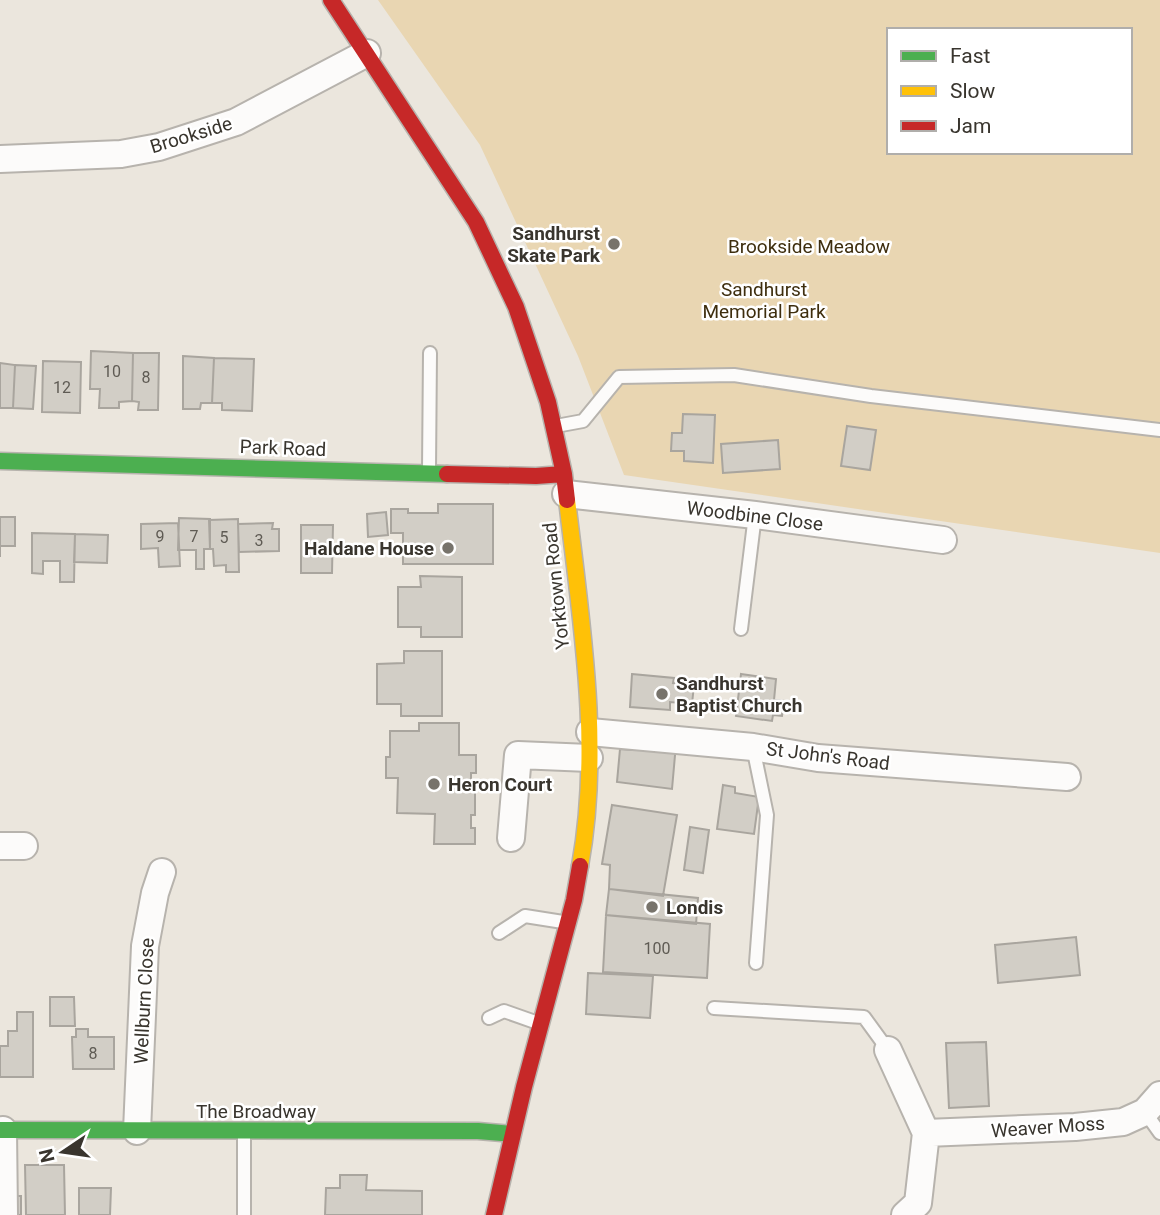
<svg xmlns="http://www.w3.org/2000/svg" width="1160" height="1215" font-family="Roboto,sans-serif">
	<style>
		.green { fill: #e9d6b2; fill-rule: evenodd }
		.building { fill: #d2cec6; stroke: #a9a59e; stroke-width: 2 }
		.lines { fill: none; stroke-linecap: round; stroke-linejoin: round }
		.lane-casing { stroke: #b7b3ad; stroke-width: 16 }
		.street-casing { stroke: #b7b3ad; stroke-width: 30 }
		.fast-casing { stroke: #b7b3ad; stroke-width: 19 }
		.slow-casing { stroke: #b7b3ad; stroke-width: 19 }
		.jam-casing { stroke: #b7b3ad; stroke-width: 19 }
		.lane { stroke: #fcfbfa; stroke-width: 12 }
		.street { stroke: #fcfbfa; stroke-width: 26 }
		.fast { stroke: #4caf50; stroke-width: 16 }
		.slow { stroke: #ffc107; stroke-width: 16 }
		.jam { stroke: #c62828; stroke-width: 16 }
		.poi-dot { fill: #77736b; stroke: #fff; stroke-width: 2.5 }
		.labels { text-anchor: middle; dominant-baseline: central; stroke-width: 5; stroke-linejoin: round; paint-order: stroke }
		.number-label { font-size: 16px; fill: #5f5b54 }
		.street-label { font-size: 19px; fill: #39352e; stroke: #fff }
		.poi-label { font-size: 19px; font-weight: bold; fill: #39352e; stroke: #fff; text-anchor: start }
		.park-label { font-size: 19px; fill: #3e2e0e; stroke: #fff }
	</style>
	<rect width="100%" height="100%" fill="#ebe6dd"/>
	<path class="green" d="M378,0H1160V553L624,475L578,356L480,145ZM889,30H1130V152H889Z"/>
	<path class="building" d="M91,351L133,353L132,401L119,402V408H99L100,389H90Z
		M133,353H159L158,410H138L139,402L132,401Z
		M183,356L214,358L212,403H201L200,409H183Z
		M214,358L254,359L252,411L222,410V403H212Z
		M43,361L81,362L80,413L42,412Z
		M0,363L15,365L13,408H0Z
		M15,365L36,366L33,409L13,408Z
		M683,414L715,415L713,463L684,461V451H671L672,433H682Z
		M847,426L876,430L870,470L841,466Z
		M778,440L780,469L723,473L721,444Z
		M438,504H493V564H403V533H391V509H408V513H438Z
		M386,512L388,535L368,537L367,514Z
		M0,517H15V546H0V557Z
		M179,518L210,519V549H204V569H196V550H178Z
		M238,519L239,572H226V565L214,566L213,549H210L209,520Z
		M178,523L180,566L159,567L158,548L141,549V524Z
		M273,523L272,529H279V551L239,552L238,524Z
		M301,525H333L332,573H301Z
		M32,533L75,534L74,582H60V561H43V574L32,573Z
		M75,534L108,535L107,563L74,562Z
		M420,576L462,577V637H421V627H398V587H421Z
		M404,651H442V716H401V704H377V664L404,663Z
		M632,674L674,678L673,683L694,685L692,704L670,702V710L630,707Z
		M741,674L776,679L774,700L784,701L782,716L773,715L772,721L736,716Z
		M419,723H459V755H476V773H471V791H475V815H471V828H475V844H434L435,814L397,813L398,778H386V757H390V731H419Z
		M632,739L676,744L672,789L617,782L620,749L631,750Z
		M723,785L735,787V793L759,797L754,834L717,829Z
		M612,805L677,815L663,896L609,889L610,865L602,864Z
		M690,827L709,830L703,873L684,870Z
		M609,889L698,898L696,924L606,915Z
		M606,915L710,924L707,978L603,972Z
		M1076,937L1080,975L998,983L995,945Z
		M588,973L653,976L650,1018L586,1014Z
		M50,997H74L75,1026H50Z
		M17,1012H33V1077H0V1046H8V1031H17Z
		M76,1029H88V1037H114V1069H73L72,1037H76Z
		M986,1042L989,1106L949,1108L946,1043Z
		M25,1165H64L65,1215H26Z
		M340,1175H367L366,1190L422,1191V1215H325L326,1188H340Z
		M79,1188H111L110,1215H79Z
		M10,1196H21V1215H11Z"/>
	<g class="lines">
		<g class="lane-casing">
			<path id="lane" d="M556,426L583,421L619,377L734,375L871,396L1160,430
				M429,469L430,353
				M741,629L755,515
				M753,747L767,815L756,963
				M499,933L525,916L563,922
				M714,1008L864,1017L888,1050
				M489,1018L504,1011L538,1023
				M1145,1112L1160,1133
				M244,1132V1215"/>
		</g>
		<g class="street-casing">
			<path id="street" d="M0,159L121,154L159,147L236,122L367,53
				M566,494L755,515L943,540
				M590,732L753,747L818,758L1067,777
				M511,838L518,755L589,758
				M0,846H24
				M888,1050L926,1133L918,1203L905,1215
				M3,1130L4,1215
				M137,1131L145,946L155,893L162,872
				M926,1133L1075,1127L1123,1122L1145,1112L1160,1095"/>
		</g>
		<g class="fast-casing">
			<path id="fast" d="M0,461L447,474
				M0,1130L478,1131L512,1134"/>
		</g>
		<g class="slow-casing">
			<path id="slow" d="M567,500C581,621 602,745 580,866"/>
		</g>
		<g class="jam-casing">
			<path id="jam" d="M331,0L476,222L516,307L548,402L564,474L567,500
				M447,474L536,476L564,474
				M494,1215L524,1087L574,900L580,866"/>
		</g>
		<use href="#lane" class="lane"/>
		<use href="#street" class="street"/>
		<use href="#fast" class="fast"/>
		<use href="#slow" class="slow"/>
		<use href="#jam" class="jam"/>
	</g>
	<g class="poi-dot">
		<circle cx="614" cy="244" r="7"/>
		<circle cx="448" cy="548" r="7"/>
		<circle cx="662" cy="694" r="7"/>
		<circle cx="434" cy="784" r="7"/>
		<circle cx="652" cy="907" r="7"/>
	</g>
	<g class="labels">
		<g class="number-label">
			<text x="112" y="371">10</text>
			<text x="146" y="377">8</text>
			<text x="62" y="387">12</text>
			<text x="160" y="536">9</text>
			<text x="194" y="536">7</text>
			<text x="224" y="537">5</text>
			<text x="259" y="540">3</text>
			<text x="657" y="948">100</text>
			<text x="93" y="1053">8</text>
		</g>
		<g class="street-label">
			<text transform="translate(191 135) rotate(-17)">Brookside</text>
			<text transform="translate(283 448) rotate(2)">Park Road</text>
			<text transform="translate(755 516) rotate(7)">Woodbine Close</text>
			<text transform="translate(556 586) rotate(-96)">Yorktown Road</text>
			<text transform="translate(828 756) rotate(7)">St John's Road</text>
			<text transform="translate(144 1001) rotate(-87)">Wellburn Close</text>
			<text x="256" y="1111">The Broadway</text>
			<text transform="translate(1048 1127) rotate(-4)">Weaver Moss</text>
		</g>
		<g class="poi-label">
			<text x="600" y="233" text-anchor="end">Sandhurst<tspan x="600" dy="22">Skate Park</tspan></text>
			<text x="434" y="548" text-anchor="end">Haldane House</text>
			<text x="676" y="683">Sandhurst<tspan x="676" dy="22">Baptist Church</tspan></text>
			<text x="448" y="784">Heron Court</text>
			<text x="666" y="907">Londis</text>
		</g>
		<g class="park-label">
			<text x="809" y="246">Brookside Meadow</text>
			<text x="764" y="289">Sandhurst<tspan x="764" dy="22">Memorial Park</tspan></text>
		</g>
	</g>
	<rect x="887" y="28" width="245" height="126" fill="#ffffff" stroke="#b0aeab" stroke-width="2"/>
	<rect x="901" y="51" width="35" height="10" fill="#4caf50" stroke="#b0aeab" stroke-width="2"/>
	<text x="950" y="63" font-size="21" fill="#39352e">Fast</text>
	<rect x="901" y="86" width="35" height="10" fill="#ffc107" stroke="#b0aeab" stroke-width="2"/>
	<text x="950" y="98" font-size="21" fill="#39352e">Slow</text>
	<rect x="901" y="121" width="35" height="10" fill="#c62828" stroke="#b0aeab" stroke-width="2"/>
	<text x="950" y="133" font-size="21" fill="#39352e">Jam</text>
	<g transform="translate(63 1152) rotate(257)" stroke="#ffffff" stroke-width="5" paint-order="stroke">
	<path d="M0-5L12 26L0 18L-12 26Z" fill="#39352e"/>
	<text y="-10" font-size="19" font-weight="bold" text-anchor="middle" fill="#39352e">N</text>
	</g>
</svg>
